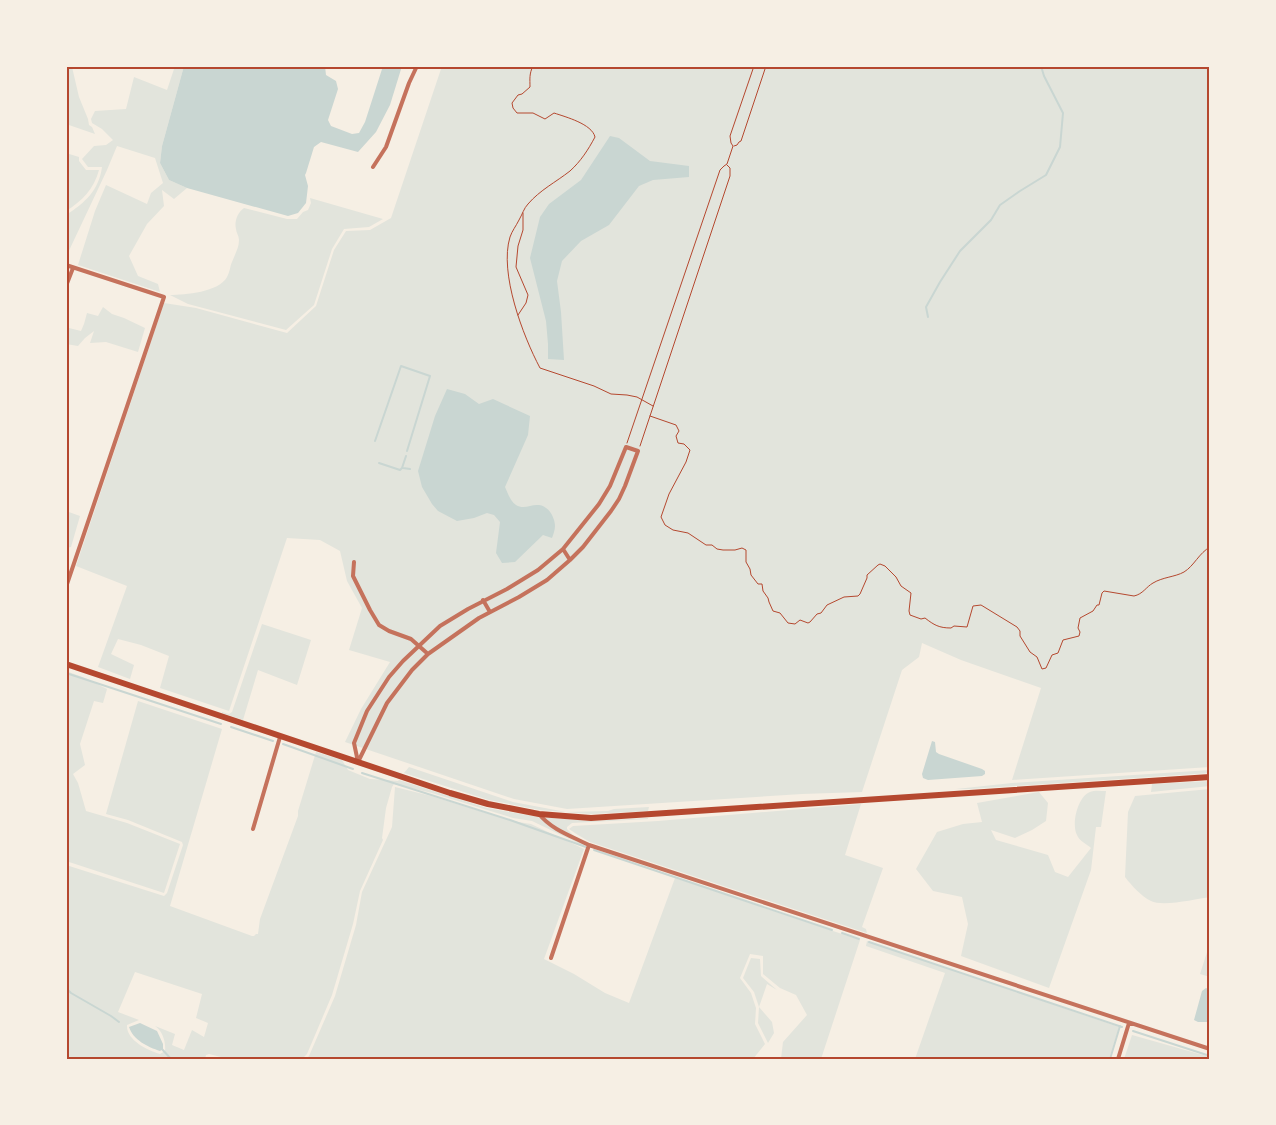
<svg xmlns="http://www.w3.org/2000/svg" width="1276" height="1125" font-family="Rubik,sans-serif">
	<style>
		.green { fill: #e2e4dc; fill-rule: evenodd }
		.water { fill: #c9d6d2 }
		.lines { fill: none; stroke-linecap: round; stroke-linejoin: round }
		.stream { stroke: #c9d6d2; stroke-width: 2 }
		.path { stroke: #b5482f; stroke-width: 1 }
		.minor { stroke: #c5725c; stroke-width: 4 }
		.primary { stroke: #b5482f; stroke-width: 6 }
		.neatline { fill: none; stroke: #b5482f; stroke-width: 2 }
	</style>
	<rect width="100%" height="100%" fill="#f6efe4"/>
	<path class="green" d="M66,66L72,67L79,97L88,119L89,125L92,127L95,134L66,124Z
		M175,66H184L162,146L160,163L169,180L187,188L174,199L162,190L164,206L147,224L129,256L138,276L158,284L160,292L78,265L95,211L106,185L147,204L151,193L163,183L155,158L117,146L107,170L66,257V215C85,203 99,190 102,167H88L82,159L94,146L106,145L113,140L102,129L92,123L91,119L95,111L126,109L134,77L167,90Z
		M442,66H1210V767L1012,780L1041,688L961,660L922,643L919,657L902,670L862,792L802,794L567,809L514,799L345,742L361,709L390,662L349,650L362,608L347,581L340,551L320,540L287,538L229,711L160,688L169,656L141,645L118,639L111,654L134,665L130,679L98,667L127,586L76,566L164,303L196,308L287,333L316,306L334,250L346,231L370,230L391,218Z
		M66,153L79,157V161L86,170H99C94,189 82,201 66,211Z
		M310,198L383,219L369,227L344,229L332,249L314,305L286,330L188,304L170,295C185,295 219,292 227,277C230,272 230,266 232,262C235,254 239,248 239,240C239,236 236,232 236,229C234,221 238,212 244,208L287,219H297L303,212L308,210L311,203Z
		M103,307L112,314L124,318L145,328L138,352L106,342L90,343L94,331L85,338L78,346L66,344V330L69,328L81,331L84,324L87,313L98,316Z
		M66,511L80,516L71,547L66,548Z
		M262,624L311,640L297,685L258,670L243,720L222,713V712L229,714L232,712Z
		M66,671L85,678L107,689L103,703L94,701L80,744L85,765L73,774L78,783L86,811L127,823L180,844L164,893L66,861Z
		M138,701L222,729L170,906L252,936H254L256,934H258L260,919L298,816V811L316,752L342,760L348,770L370,779L398,781L399,780L487,808L539,817L591,821L648,818V819L572,823L567,827V829L576,838L585,843L584,846L532,821L513,818L432,793L394,784L392,787L386,808L382,838L383,840L360,891L353,924L332,995L307,1054L302,1059H229L209,1054L206,1055L205,1059H66V865L164,896L167,893L183,845L182,842L128,820L106,814ZM135,972L202,994L196,1018L208,1023L204,1037L192,1030L184,1050L172,1045L175,1034L155,1026C163,1031 166,1043 165,1051L160,1054C147,1050 126,1040 127,1025L139,1020L118,1012Z
		M409,767L513,802L566,812L608,811L614,809L649,807L648,811L591,814L540,810L489,800L404,773Z
		M1210,770V773L970,789H956L1012,783Z
		M1210,781V786L1151,792L1152,784Z
		M395,787L431,796L512,821L531,824L584,849L544,959L574,974L605,993L629,1003L675,878L860,940L821,1059H781L783,1042L807,1015L796,995L780,988L763,974V956L750,954L740,978L751,993L756,1008L755,1024L765,1044L753,1059H306L309,1056L335,996L356,925L362,892L392,827Z
		M1210,789V897C1196,899 1163,907 1151,901C1141,896 1132,886 1125,877L1128,812L1135,796Z
		M1106,791L1101,827H1096L1091,870L1049,988L961,956L968,924L962,897L933,891L916,869L937,832L963,824L982,822L977,803L1039,792L1048,803L1046,821L1032,830L1015,838L991,830L996,840L1048,855L1055,872L1068,877L1091,848C1087,844 1079,841 1077,835C1071,824 1078,796 1090,792C1094,790 1101,791 1106,791Z
		M861,804L845,855L883,868L862,927L866,929L867,933L590,842L578,835L569,829L573,826L658,821Z
		M867,941L1119,1027L1109,1059H915L945,973L866,946Z
		M1210,943V977L1200,974Z
		M751,958L760,959L761,976L777,990L767,984L759,1007L772,1022L774,1033L768,1043L758,1023L759,1007L754,992L743,978Z
		M1132,1035L1210,1057V1059H1124Z"/>
	<path class="water" d="M184,66H325L326,75L336,81L338,89L328,120L331,126L352,134L359,133L365,122L383,66H402L390,105L376,132L358,152L321,142L314,147L306,173L305,175L308,186L306,203L298,213L288,216L187,188L169,180L160,163L162,146Z
		M610,136L619,138L650,161L689,166V177L653,180L639,186L609,225L581,241L562,261L557,281L561,312L564,360L548,359V344L546,321L530,258L540,217L549,204L581,180Z
		M447,389L465,394L479,404L493,399L530,416L528,435L505,487C508,493 510,501 516,505C524,510 531,504 539,505C549,506 555,518 555,526C555,530 553,535 552,538L543,535L515,562L502,563L496,553L500,522L494,515L487,513L474,518L457,521L438,511L432,504L422,487L418,471L435,416Z
		M932,741L935,742L936,752L939,754L982,769L985,771V774L982,776L928,780L923,778L922,774Z
		M1206,988L1210,990V1024L1207,1022H1198L1194,1020L1202,991Z
		M140,1023L157,1031L163,1044V1049L160,1051C148,1047 133,1040 129,1027Z"/>
	<g class="lines">
		<path class="stream" d="M928,317L926,307L940,282L960,251L991,220L1000,205L1020,191L1046,175L1060,147L1063,113L1044,76L1041,66
			M375,441L401,366L430,376L407,451
			M379,463L400,470L402,468L406,456
			M403,468L410,469
			M66,673L221,724
			M231,727L273,741
			M283,744L353,769
			M362,773L510,820L586,847
			M594,850L832,930
			M842,933L859,939
			M869,942L1122,1027
			M66,988L71,993L111,1016L119,1022
			M1133,1031L1210,1056
			M161,1048L171,1059
			M1110,1059L1120,1026"/>
		<path class="path" d="M533,66C529,74 530,79 530,87L522,94L518,95L512,103L513,108L517,113H533L545,119L554,113C566,117 592,124 595,137C588,150 581,161 570,171C556,182 540,190 528,204C524,208 522,215 519,220C516,226 512,231 510,237C499,273 523,336 540,368L594,386L611,394L627,395L637,397L653,406
			M734,146L737,145L739,142L741,141L766,66
			M518,315L526,303L528,295L516,267L518,246L523,230V213
			M650,416L676,425L679,431L676,436L678,443L684,444L690,450L686,462L669,494L661,517L665,525L673,530L688,533L706,545H712L717,549L723,550H735L742,548L746,550V562L750,569L751,575L758,584H762L763,591L768,598L769,602L773,611L780,613L788,623L795,624L800,620L808,623L810,622L817,614L821,613L827,605L844,597L858,596L860,594L867,578V575L878,565L880,564L885,566L896,577L901,586L911,593L909,611L910,615L921,619L925,618C934,625 939,628 951,628L954,626L967,627L973,606L981,605L1017,627L1020,631V636L1030,652L1037,657L1042,669L1046,668L1052,655L1058,653L1063,640L1079,636L1080,632L1078,628L1080,618L1093,611L1097,605H1099L1102,593L1104,591L1134,596C1143,594 1146,587 1153,583C1163,577 1175,577 1184,572C1194,566 1199,553 1210,547
			M627,443L720,170L724,166L727,164L733,146L731,143L730,136L754,66
			M640,446L730,176V168L727,165"/>
		<path class="minor" d="M373,167L386,147L409,83L417,66
			M66,265L164,297L66,587
			M66,286L73,268
			M626,447L638,451L625,486L619,499L611,511L583,547L570,560L547,580L519,597L479,618L428,654L412,670L387,703L358,762L354,743L367,711L389,677L403,661L440,626L468,609L507,589L538,570L563,549L599,504L610,486Z
			M563,549L570,560
			M354,562L353,576L370,610L379,625L389,631L411,639L428,654
			M483,600L490,612
			M539,814C552,830 571,836 589,845L1210,1049
			M253,829L280,737
			M551,958L589,845
			M1118,1059L1129,1023"/>
		<path class="primary" d="M66,664L450,793L488,804L539,814L591,818L1210,777"/>
	</g>
	<rect width="1276" height="1125" fill="none" stroke="#f6efe4" stroke-width="135"/>
	<rect x="68" y="68" width="1140" height="990" class="neatline"/>
</svg>
